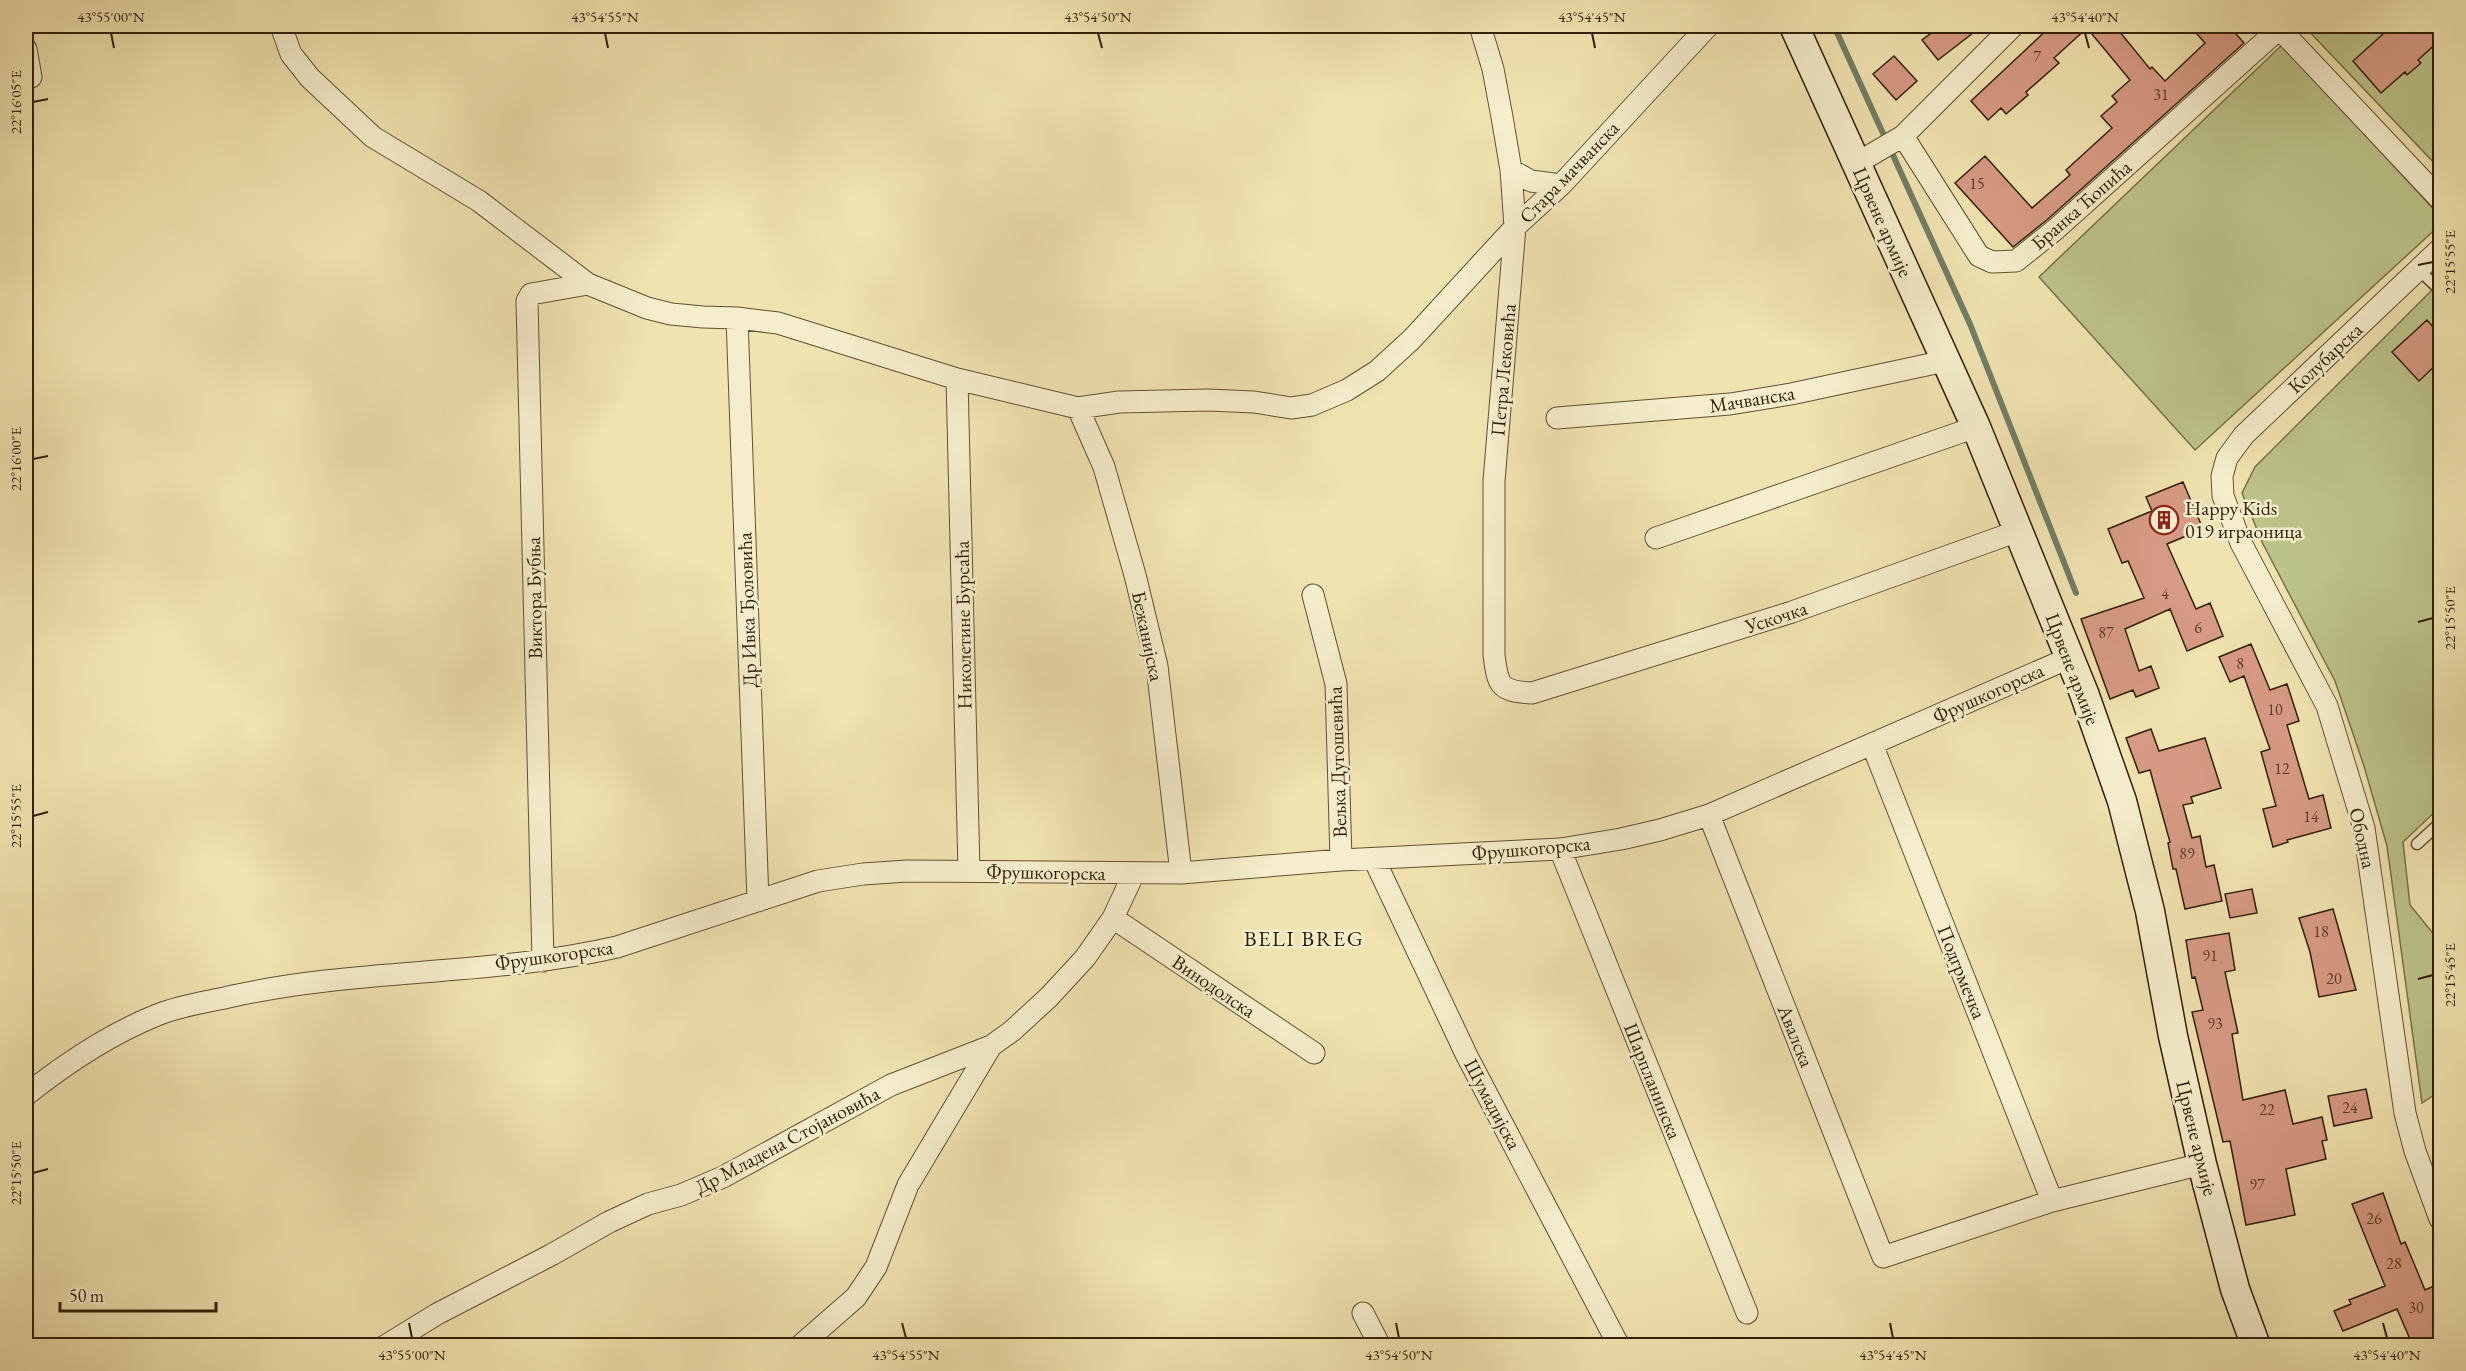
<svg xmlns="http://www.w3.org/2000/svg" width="2466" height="1371" font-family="'EB Garamond',serif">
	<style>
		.green { fill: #bcc38a; stroke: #777148; stroke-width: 1.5 }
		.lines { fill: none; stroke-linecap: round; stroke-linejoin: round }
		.stream { stroke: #707e67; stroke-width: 6 }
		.building { fill: #d79a84; stroke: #321f05; stroke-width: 1.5 }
		.service-casing { stroke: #625030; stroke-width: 13 }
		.minor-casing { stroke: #625030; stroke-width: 23 }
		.secondary-casing { stroke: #321f05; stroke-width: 31 }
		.service { stroke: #f5edcc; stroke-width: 10 }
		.minor { stroke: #f5edcc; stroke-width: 21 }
		.secondary { stroke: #f5edcc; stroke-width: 28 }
		.ticks { fill: none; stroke: #321f05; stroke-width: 2 }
		.labels { text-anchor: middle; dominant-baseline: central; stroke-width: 5; stroke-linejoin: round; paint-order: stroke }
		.number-label { font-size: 16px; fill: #5b3e25 }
		.street-label { font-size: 20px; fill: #321f05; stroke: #f5edcc }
		.poi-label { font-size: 20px; fill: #321f05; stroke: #f5edcc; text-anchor: start }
		.quarter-label { font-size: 22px; letter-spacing: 1.5px; fill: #321f05; stroke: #f5edcc }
		.neatline { fill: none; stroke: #321f05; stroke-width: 2 }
		.ticks-label { font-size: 15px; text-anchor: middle; fill: #321f05 }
	</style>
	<rect width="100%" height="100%" fill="#f0e3b0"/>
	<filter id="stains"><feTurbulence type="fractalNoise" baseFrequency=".00333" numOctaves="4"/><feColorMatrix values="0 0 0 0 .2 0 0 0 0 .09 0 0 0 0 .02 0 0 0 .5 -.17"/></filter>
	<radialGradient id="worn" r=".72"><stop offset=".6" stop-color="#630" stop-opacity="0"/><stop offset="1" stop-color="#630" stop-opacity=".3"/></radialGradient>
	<path class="green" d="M2304,26H2440V169Z
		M2282,45L2440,216V225L2195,450L2039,277Z
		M2440,282V807L2403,842L2410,905L2440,942V1091L2422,1103L2387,846L2364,766L2335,681L2263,544L2242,493L2255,467Z"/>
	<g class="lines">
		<path class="stream" d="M1834,26L1970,324L2076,593"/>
	</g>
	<path class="building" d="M1941,26H1982L1938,60L1922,40Z
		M2051,26H2115L2150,69L2152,67L2165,81L2205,43L2190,26H2229L2244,43L2048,219L2013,247L1955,183L1985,156L2032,208L2070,175L2066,170L2112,128L2101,116L2117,102L2112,96L2130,80L2087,28L2054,58L2059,63L2026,92L2028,95L2006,114L2001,108L1988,120L1971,101Z
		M2392,26H2440V40L2418,60L2421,63L2407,75L2405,72L2381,93L2353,61Z
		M1894,56L1917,81L1896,100L1873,74Z
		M2427,320L2433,327L2440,320V361L2419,381L2392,352Z
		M2183,482L2203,529L2167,544L2196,609L2210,603L2223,636L2187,651L2170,609L2125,629L2139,671L2151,666L2159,688L2136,697L2133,690L2110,699L2081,619L2144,598L2128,561L2122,563L2108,529L2152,511L2146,497Z
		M2251,644L2270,690L2287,684L2299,721L2287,725L2309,799L2323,795L2331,828L2287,840L2288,842L2273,847L2263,809L2276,806L2261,752L2270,749L2244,676L2230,682L2219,657Z
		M2151,729L2159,751L2205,738L2221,788L2191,797L2193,803L2183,805L2192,838L2200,836L2206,867L2214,865L2222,901L2185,909L2176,869H2173L2168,843L2170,842L2150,770L2139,773L2126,738Z
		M2252,889L2257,913L2230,918L2225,894Z
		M2333,909L2356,990L2319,997L2310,952L2299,918Z
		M2229,933L2235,970L2225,972L2238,1033L2232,1034L2243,1100L2285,1090L2293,1124L2322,1117L2327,1140L2322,1141L2326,1159L2286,1169L2295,1215L2246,1225L2230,1141L2223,1142L2192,1012L2203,1010L2195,977L2192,978L2186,940Z
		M2366,1089L2372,1118L2334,1126L2328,1096Z
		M2383,1193L2401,1244L2405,1242L2425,1290L2434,1286L2440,1301V1346H2413L2397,1309L2343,1331L2334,1311L2351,1304L2349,1300L2385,1286L2352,1204Z"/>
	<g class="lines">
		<g class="service-casing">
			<path id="service" d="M2419,270L2440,290
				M2417,844L2440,823"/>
		</g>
		<g class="minor-casing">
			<path id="minor" d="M281,26L291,54L310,78L373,137L479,201L588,284L647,308L671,314L703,317L737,318L778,323L957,379L1078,408L1119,402L1208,400L1254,402L1291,408L1312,405L1347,390L1377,371L1412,339L1515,227L1561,185L1708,26
				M1480,26L1493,69L1502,117L1511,170L1515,227L1494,481V655C1498,686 1499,691 1532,693L1792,612L2018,531
				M2277,26L2440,199
				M26,49L31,77
				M1903,136L1979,256L1992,262L2016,261L2056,229L2280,28
				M1857,163L1903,136L2013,26
				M1511,170L1531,181L1561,185
				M2440,249L2244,435L2227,458L2222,476L2223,496L2241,543L2327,706L2364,828L2405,1113L2415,1151L2440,1219
				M737,318L758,901
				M957,379L969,871
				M1078,408L1104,467L1135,575L1157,666L1181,873
				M1557,418L1730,404L1791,394L1945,361
				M1656,538L1976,427
				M1313,595L1336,684L1341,860
				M1872,744L2052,1201
				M1709,815L1883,1257L2052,1201L2202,1164
				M1560,849L1747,1313
				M1374,859L1467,1056L1619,1346
				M1113,918L1314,1053
				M543,961L527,301L531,294L588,284
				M26,1095C65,1064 110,1034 157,1015C181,1005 208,1002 233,996C360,968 491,976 617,947L818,881L863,874L907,871L1181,873L1341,860L1560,849L1621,839L1660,830L1709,815L2069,658
				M1363,1313L1380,1346
				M385,1346L437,1314L551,1255L609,1222L648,1204L681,1195L723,1177L891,1085L991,1046L1012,1031L1049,997L1085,958L1113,918L1134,873
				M800,1346L856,1297L876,1267L908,1185L991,1046"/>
		</g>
		<g class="secondary-casing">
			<path id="secondary" d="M1794,26L1976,427L2084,693L2122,801L2150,911L2173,1036L2202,1164L2235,1289L2256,1346"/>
		</g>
		<use href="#service" class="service"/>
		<use href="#minor" class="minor"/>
		<use href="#secondary" class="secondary"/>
	</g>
	<path class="ticks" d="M111,33L114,48M605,33L608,48M1098,33L1102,48M1592,33L1595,48M2085,33L2089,48M33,102L48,99M2418,265L2433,262M33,459L48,456M2418,622L2433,618M33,816L48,812M2418,979L2433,975M33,1173L48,1169M409,1323L412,1338M902,1323L906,1338M1396,1323L1399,1338M1890,1323L1893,1338M2383,1323L2387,1338"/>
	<defs>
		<g id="building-ring" transform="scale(1.5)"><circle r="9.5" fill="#f5edcc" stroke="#8f2418" stroke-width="1.5"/><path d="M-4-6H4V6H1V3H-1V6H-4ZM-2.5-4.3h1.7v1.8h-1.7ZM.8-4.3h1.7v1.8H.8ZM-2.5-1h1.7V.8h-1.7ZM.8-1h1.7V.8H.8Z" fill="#8f2418"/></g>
	</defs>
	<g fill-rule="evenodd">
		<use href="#building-ring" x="2164" y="520"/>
	</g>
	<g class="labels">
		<g class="number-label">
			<text x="2037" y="56">7</text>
			<text x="2161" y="94">31</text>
			<text x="1977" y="183">15</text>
			<text x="2165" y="593">4</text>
			<text x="2198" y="627">6</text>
			<text x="2106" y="632">87</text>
			<text x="2240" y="663">8</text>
			<text x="2275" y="709">10</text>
			<text x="2282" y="768">12</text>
			<text x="2311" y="816">14</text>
			<text x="2187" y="853">89</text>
			<text x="2321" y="931">18</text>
			<text x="2210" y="955">91</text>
			<text x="2334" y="978">20</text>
			<text x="2215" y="1023">93</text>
			<text x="2350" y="1107">24</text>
			<text x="2267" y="1109">22</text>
			<text x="2257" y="1184">97</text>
			<text x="2374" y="1218">26</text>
			<text x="2394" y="1263">28</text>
			<text x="2416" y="1307">30</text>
		</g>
		<g class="street-label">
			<text transform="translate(1569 172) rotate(-46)">Стара мачванска</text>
			<text transform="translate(2081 205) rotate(-41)">Бранка Ћопића</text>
			<text transform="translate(1883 222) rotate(66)">Црвене армије</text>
			<text transform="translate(2325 358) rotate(-43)">Колубарска</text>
			<text transform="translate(1503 370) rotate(-85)">Петра Лековића</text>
			<text transform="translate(1752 399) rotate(-9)">Мачванска</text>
			<text transform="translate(534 598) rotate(-91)">Виктора Бубња</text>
			<text transform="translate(747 610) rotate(-92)">Др Ивка Ђоловића</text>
			<text transform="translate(1776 617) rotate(-18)">Ускочка</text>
			<text transform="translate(963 625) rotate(-91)">Николетине Бурсаћа</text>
			<text transform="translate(1148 636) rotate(78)">Бежанијска</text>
			<text transform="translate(2073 669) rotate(69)">Црвене армије</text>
			<text transform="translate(1988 693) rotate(-24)">Фрушкогорска</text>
			<text transform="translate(1337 762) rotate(-92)">Вељка Дугошевића</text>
			<text transform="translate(2363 838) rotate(77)">Ободна</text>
			<text transform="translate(1531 848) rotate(-5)">Фрушкогорска</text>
			<text transform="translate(1046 872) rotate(1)">Фрушкогорска</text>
			<text transform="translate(554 955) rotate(-8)">Фрушкогорска</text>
			<text transform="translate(1962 972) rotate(68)">Подгрмечка</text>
			<text transform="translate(1214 986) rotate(34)">Винодолска</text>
			<text transform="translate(1796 1036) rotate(68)">Авалска</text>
			<text transform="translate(1653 1081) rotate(68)">Шарпланинска</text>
			<text transform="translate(1493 1104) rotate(62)">Шумадијска</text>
			<text transform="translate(2197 1138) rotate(76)">Црвене армије</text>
			<text transform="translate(787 1140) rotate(-28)">Др Младена Стојановића</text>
		</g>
		<g class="poi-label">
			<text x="2185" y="508">Happy Kids<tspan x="2185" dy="23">019 играоница</tspan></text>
		</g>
		<g class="quarter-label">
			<text x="1304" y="938">BELI BREG</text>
		</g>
	</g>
	<rect width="2466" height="1371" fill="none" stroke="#f0e3b0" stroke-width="66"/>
	<path d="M60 1302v9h156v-9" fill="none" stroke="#321f05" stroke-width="3"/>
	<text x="69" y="1302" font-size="18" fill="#321f05" stroke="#f5edcc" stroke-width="4.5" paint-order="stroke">50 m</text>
	<rect x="33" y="33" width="2400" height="1305" class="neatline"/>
	<g class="ticks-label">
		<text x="111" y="22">43°55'00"N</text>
		<text x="605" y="22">43°54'55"N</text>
		<text x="1098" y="22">43°54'50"N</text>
		<text x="1592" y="22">43°54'45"N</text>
		<text x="2085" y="22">43°54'40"N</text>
		<text transform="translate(16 102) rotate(-90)" y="5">22°16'05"E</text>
		<text transform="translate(2450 262) rotate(-90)" y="5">22°15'55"E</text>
		<text transform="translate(16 459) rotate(-90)" y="5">22°16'00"E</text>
		<text transform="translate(2450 618) rotate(-90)" y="5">22°15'50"E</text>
		<text transform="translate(16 816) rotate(-90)" y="5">22°15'55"E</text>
		<text transform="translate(2450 975) rotate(-90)" y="5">22°15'45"E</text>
		<text transform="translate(16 1173) rotate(-90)" y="5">22°15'50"E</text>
		<text x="412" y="1360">43°55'00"N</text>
		<text x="906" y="1360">43°54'55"N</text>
		<text x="1399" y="1360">43°54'50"N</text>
		<text x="1893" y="1360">43°54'45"N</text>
		<text x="2387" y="1360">43°54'40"N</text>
	</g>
	<rect width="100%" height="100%" filter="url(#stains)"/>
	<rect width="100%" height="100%" fill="url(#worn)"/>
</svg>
